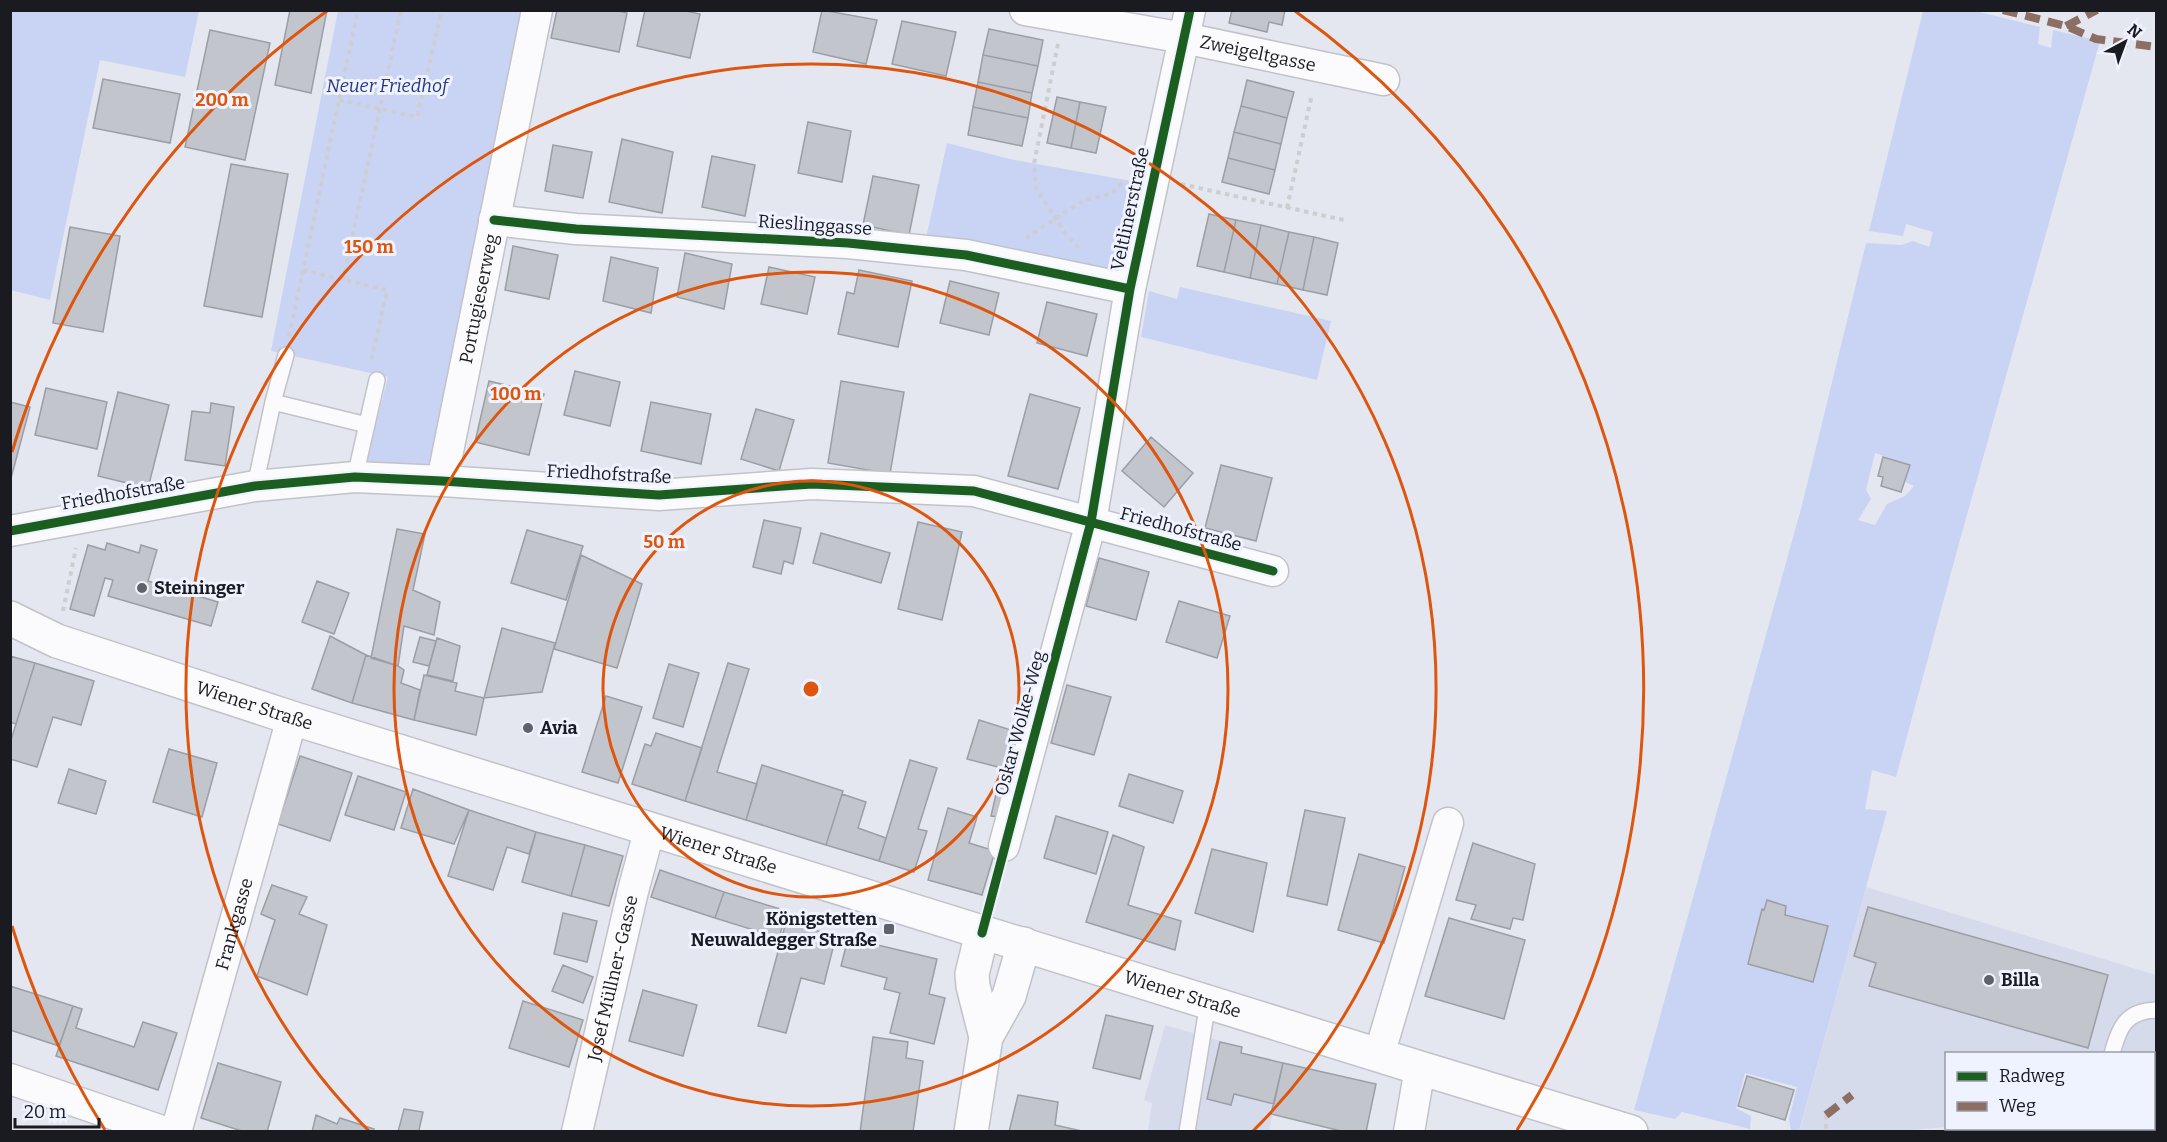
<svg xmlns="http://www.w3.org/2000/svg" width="2167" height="1142" font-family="Bitter,serif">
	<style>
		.built { fill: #d6dbeb }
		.green { fill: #c9d4f4; fill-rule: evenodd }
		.building { fill: #c2c5cc; stroke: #9c9ea5; stroke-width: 1.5 }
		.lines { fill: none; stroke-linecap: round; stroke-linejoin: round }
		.service-casing { stroke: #c1c3ca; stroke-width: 18 }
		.minor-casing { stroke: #c1c3ca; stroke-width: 33 }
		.secondary-casing { stroke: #c1c3ca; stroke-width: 36 }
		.path { stroke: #ceced1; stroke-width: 4; stroke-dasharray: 4.5 4.5; stroke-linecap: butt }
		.service { stroke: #fbfbfd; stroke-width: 15 }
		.minor { stroke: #fbfbfd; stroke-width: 30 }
		.secondary { stroke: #fbfbfd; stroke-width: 33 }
		.quiet { stroke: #8d6e63; stroke-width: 8; stroke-dasharray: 15 8; stroke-linecap: butt }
		.cycleway-casing { stroke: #eff3ff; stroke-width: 13 }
		.cycleway { stroke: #1b5e20; stroke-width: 9 }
		.ring { fill: none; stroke: #de560d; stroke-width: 3 }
		.poi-dot { fill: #616269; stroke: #eff3ff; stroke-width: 2 }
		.labels { text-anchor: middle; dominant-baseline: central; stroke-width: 6; stroke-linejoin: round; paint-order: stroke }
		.street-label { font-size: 18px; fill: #1a1b21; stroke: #eff3ff }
		.park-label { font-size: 18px; font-style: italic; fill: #263584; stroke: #eff3ff }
		.poi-label { font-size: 18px; font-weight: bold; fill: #1a1b21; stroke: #eff3ff; text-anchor: start }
		.centre { fill: #de560d; stroke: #eff3ff; stroke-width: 3 }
		.ring-label { font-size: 18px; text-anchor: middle; font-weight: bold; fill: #de560d; stroke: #eff3ff; stroke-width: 6; stroke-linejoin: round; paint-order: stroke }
	</style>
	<rect width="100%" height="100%" fill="#e4e7f0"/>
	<path class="built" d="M1866,887L2156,975V1109H2154V1054H1946V1127L1889,1132H1799Z
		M1165,1025L1242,1047V1053L1283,1063L1269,1131H1148L1152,1103L1144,1100Z"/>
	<path class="green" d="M10,11H199L185,77L100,60L50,300L11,290Z
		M338,11H526L428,472L366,463L388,377L271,351Z
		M1923,11H1975L2040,27L2038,44L2051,48L2053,30L2100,41L1958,547L1896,777L1872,770L1865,809L1887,811L1799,1131H1791L1789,1119L1797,1087L1745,1073L1736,1108L1751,1116L1750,1129L1682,1112L1675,1119L1634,1110L1802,505L1866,243L1901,245L1913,241L1929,247L1933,232L1906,224L1903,236L1869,231ZM1875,453L1910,465L1905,482L1914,486L1905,496L1887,504L1875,525L1858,520L1871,499L1866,490Z
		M947,143L1014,160L1137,182L1125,257L1116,268L1101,272L926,238Z
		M1180,287L1331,321L1317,380L1141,337L1149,291L1177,299Z"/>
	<path class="building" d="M290,10H327L311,93L275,85Z
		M557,10H614L627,13L619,52L551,38Z
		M645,10H681L700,14L690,58L637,46Z
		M822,10L877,20L866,64L813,52Z
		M1232,10H1285L1282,25L1269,22L1267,32L1229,23Z
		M902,21L956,32L946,76L892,64Z
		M989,29L1043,40L1038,66L983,55Z
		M210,30L270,43L245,160L185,147Z
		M983,55L1038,66L1032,93L978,82Z
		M103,79L180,94L170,143L93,128Z
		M1247,80L1294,92L1287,118L1241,106Z
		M978,82L1032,93L1028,118L973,107Z
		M1057,97L1080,102L1071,148L1047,143Z
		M1080,102L1106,107L1096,153L1071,148Z
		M1241,106L1287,118L1281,144L1234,132Z
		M973,107L1028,118L1022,146L968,135Z
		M808,122L851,131L842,182L798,173Z
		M1234,132L1281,144L1275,170L1228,158Z
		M622,139L673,152L662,213L609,202Z
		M553,145L592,152L583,198L545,191Z
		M712,156L755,165L745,216L702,207Z
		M1228,158L1275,170L1269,194L1222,182Z
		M231,164L288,174L262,317L204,306Z
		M873,176L919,185L909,235L863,225Z
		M1209,214L1236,220L1224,272L1197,266Z
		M1236,220L1261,225L1250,278L1224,272Z
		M1261,225L1289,232L1277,284L1250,278Z
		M70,227L120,236L103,332L53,323Z
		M1289,232L1314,237L1303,290L1277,284Z
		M1314,237L1338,243L1327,295L1303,290Z
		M513,246L558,255L549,299L505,290Z
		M685,253L732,264L724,309L677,297Z
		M611,257L658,268L651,313L603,301Z
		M769,267L815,277L807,314L761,304Z
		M859,270L912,281L898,347L838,334L847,292L854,294Z
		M950,281L999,293L989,335L940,323Z
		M1047,302L1097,314L1087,356L1037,343Z
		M575,371L620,382L610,426L564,415Z
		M489,381L544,394L529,455L475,442Z
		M841,381L904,392L890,474L828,463Z
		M46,388L107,402L97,449L35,435Z
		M118,392L169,405L148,488L98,476Z
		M1030,394L1080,408L1058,489L1008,476Z
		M10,402L30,407L10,482Z
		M651,402L711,414L701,464L641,451Z
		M211,403L234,407L225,466L185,460L192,411L210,413Z
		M756,409L794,420L779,471L741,459Z
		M1151,437L1193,473L1164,507L1122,471Z
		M1883,457L1910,465L1901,492L1881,486L1883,477L1878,476Z
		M1221,465L1272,478L1256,541L1205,528Z
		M764,520L801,528L793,564L784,561L781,574L753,567Z
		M918,522L962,532L942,620L898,609Z
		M397,529L425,534L413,590L440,602L434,635L404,626L398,666L371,658Z
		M527,530L583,546L566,600L511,583Z
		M821,533L890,553L881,583L813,563Z
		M107,543L139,553L141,545L157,550L148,581L218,602L211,626L108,596L113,580L105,578L94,616L70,609L88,545L105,550Z
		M581,555L642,584L617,668L554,649Z
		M1099,558L1149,572L1136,620L1086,606Z
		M317,581L349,593L334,634L302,622Z
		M1179,601L1230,616L1217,658L1166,642Z
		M502,628L555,643L542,692L484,698Z
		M330,636L366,655L352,703L312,689Z
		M420,637L436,641L429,666L413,662Z
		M437,638L460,646L453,681L427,675Z
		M366,655L398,666L404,670L401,683L420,690L414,720L352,703Z
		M10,656L35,663L16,724L10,722Z
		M35,663L94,681L81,725L53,717L37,767L10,759V743Z
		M728,663L749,669L717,772L757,784L746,820L685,801Z
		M669,664L699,673L683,727L653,718Z
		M424,675L457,683L455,691L484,698L476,735L414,720Z
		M1067,685L1111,697L1094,755L1051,743Z
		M606,696L642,707L618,783L582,772Z
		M979,720L1027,735L1008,818L991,816L1002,768L967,759Z
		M656,733L702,748L685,801L632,784L645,744L651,746Z
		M169,749L217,763L202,817L153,802Z
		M300,756L352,773L330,841L278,824Z
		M910,760L937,768L918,829L927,831L914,872L879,861Z
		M762,765L843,791L826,845L746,820Z
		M69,769L106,781L96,814L58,803Z
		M1129,774L1183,791L1173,823L1119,806Z
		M358,776L406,792L394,830L345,815Z
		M413,789L469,810L454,844L401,828Z
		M842,794L866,802L858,828L886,838L879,861L826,845Z
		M948,808L977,817L969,843L995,851L982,895L928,880Z
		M469,810L536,832L529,854L507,847L493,890L448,876Z
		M1305,810L1345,818L1327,905L1287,896Z
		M1056,816L1108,832L1096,874L1044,858Z
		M536,832L585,845L571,896L522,882Z
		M1113,835L1144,847L1128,905L1181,921L1175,950L1086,922Z
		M1473,843L1535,864L1523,920L1513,918L1510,929L1471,919L1476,905L1456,900Z
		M585,845L623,856L609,906L571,896Z
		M1212,849L1267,863L1253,932L1195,913Z
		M1359,854L1405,867L1384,943L1338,930Z
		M660,870L724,892L715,918L651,897Z
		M272,885L307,897L299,914L327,925L307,995L257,976L275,920L261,914Z
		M724,892L787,911L779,938L715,918Z
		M1767,900L1786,906L1785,915L1828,926L1813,982L1748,964L1762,909L1764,910Z
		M1868,907L2108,975L2088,1048L1869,986L1876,963L1854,956Z
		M563,913L597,921L587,962L554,954Z
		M1449,918L1525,940L1504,1019L1425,996Z
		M786,922L836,936L824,984L801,978L786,1033L758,1026Z
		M848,938L937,959L929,994L945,998L934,1044L890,1033L900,993L884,989L887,978L841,966Z
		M563,965L593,977L583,1003L552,991Z
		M10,986L73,1006L59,1046L10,1030Z
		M643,990L697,1005L683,1056L629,1041Z
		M523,1001L583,1020L569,1067L509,1048Z
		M73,1006L82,1009L76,1028L134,1047L143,1022L177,1033L158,1090L56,1056Z
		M1106,1015L1153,1026L1140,1079L1093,1068Z
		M873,1037L908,1042L906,1058L923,1061L913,1132H860Z
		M1220,1042L1242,1047L1241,1053L1283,1063L1274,1104L1234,1094L1231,1105L1207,1099Z
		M218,1063L281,1082L267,1132H245L201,1118Z
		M1283,1063L1376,1084L1366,1132H1345L1271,1114Z
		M1747,1076L1794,1090L1785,1120L1738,1106Z
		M1018,1095L1058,1102L1055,1125L1086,1132H1009Z
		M404,1109L423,1112L419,1130L422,1132H398Z
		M316,1115L337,1124L340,1118L374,1129L373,1132H312Z"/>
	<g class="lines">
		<g class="service-casing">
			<path id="service" d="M273,402L367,425
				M355,477L377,380
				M255,486L273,402L286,355
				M2112,1054C2119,1027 2126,1011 2156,1010
				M1187,1132L1208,1002"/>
		</g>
		<g class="minor-casing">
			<g id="minor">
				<path id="s1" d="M1025,10L1184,38L1384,80"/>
				<path d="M494,220L576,229L848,243L966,255L1130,289"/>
				<path id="s2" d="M442,481L537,10"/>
				<path d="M10,531L255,486L355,477L442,481L659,495L812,484L974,491L1273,571"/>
				<path d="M1004,846L1091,522L1130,289L1190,10"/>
				<path d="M1379,1055L1448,823"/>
				<path d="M10,1079L165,1132"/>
				<path id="s3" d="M176,1132L292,718"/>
				<path id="s4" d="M577,1132L633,891L650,828"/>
				<path d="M1409,1132L1420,1068"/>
			</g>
		</g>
		<g class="secondary-casing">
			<g id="secondary">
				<path id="s5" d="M10,618L57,641L292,718L1420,1068L1631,1132"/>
				<path d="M982,933L972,974L973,986L986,1037"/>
				<path d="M971,1132L986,1037L1009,996L1024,944"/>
			</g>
		</g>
		<path class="path" d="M1058,44L1034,164L1036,189L1065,233L1079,248
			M339,100L417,117L442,10
			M1181,184L1348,221
			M1287,208L1312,94
			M1026,238L1084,200L1111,194L1122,183
			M303,270L387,290L371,361
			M343,280L401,10
			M289,336L358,10
			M63,611L76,548
			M1826,1115V1132"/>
		<use href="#service" class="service"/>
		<use href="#minor" class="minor"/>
		<use href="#secondary" class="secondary"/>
		<path class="quiet" d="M2003,10L2066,26L2096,39L2156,47
			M2066,26L2097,10
			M1826,1115L1852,1095"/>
		<g class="cycleway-casing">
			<path id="cycleway" d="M494,220L576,229L848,243L966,255L1130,289
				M10,531L255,486L355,477L442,481L659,495L812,484L974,491L1273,571
				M982,933L1091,522L1130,289L1190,10"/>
		</g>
		<use href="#cycleway" class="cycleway"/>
	</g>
	<g class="ring">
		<circle cx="811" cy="689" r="208"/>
		<circle cx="811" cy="689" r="417"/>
		<path d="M369 1131A625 625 0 1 1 1253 1131"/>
		<path d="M105 1130A833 833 0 0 1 12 926M12 452A833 833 0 0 1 327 11M1295 11A833 833 0 0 1 1517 1130"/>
	</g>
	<g class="poi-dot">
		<circle cx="142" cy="588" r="6"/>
		<circle cx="528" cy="728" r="6"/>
		<rect x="883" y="923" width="12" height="12" rx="3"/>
		<circle cx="1989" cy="980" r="6"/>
	</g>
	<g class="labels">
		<g class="street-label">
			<text stroke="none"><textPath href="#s1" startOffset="237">Zweigeltgasse</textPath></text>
			<text transform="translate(1130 209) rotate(-78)">Veltlinerstraße</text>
			<text transform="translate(815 225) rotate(4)">Rieslinggasse</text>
			<text stroke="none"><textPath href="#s2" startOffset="186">Portugieserweg</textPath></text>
			<text transform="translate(609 474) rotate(3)">Friedhofstraße</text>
			<text transform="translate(123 493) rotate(-10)">Friedhofstraße</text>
			<text transform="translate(1181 529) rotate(15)">Friedhofstraße</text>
			<text stroke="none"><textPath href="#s5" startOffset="260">Wiener Straße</textPath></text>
			<text transform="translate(1020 723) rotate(-75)">Oskar Wolke-Weg</text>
			<text stroke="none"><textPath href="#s5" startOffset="746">Wiener Straße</textPath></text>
			<text stroke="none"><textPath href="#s3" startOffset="216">Frankgasse</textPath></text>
			<text stroke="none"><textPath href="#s4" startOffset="158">Josef Müllner-Gasse</textPath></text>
			<text stroke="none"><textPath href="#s5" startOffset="1232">Wiener Straße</textPath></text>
		</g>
		<g class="park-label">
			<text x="387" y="86">Neuer Friedhof</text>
		</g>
		<g class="poi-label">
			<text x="154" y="588">Steininger</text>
			<text x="540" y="728">Avia</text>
			<text x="877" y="919" text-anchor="end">Königstetten<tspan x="877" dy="21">Neuwaldegger Straße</tspan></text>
			<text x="2001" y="980">Billa</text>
		</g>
	</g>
	<circle cx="811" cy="689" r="9" class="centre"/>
	<g class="ring-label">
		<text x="222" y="106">200 m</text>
		<text x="369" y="253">150 m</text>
		<text x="516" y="400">100 m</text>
		<text x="664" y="548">50 m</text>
	</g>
	<rect width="2167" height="1142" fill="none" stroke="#1a1b21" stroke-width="24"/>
	<rect x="1945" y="1052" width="210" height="78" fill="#eff3ff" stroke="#9a9da6" stroke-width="1.5"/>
	<rect x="1957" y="1072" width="30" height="9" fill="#1b5e20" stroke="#9a9da6" stroke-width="1.5"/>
	<text x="1999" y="1082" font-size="18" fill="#1a1b21">Radweg</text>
	<rect x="1957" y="1102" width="30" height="9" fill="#8d6e63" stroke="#9a9da6" stroke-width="1.5"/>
	<text x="1999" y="1112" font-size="18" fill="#1a1b21">Weg</text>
	<g transform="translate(2125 42) rotate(41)" stroke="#eff3ff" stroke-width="4.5" paint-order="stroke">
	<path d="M0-4.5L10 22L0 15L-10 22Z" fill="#1a1b21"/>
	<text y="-9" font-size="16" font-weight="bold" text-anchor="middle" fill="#1a1b21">N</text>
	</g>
	<path d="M15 1118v9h84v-9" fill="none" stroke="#1a1b21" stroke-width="3"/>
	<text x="24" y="1118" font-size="18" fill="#1a1b21" stroke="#eff3ff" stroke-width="4.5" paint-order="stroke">20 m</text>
</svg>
